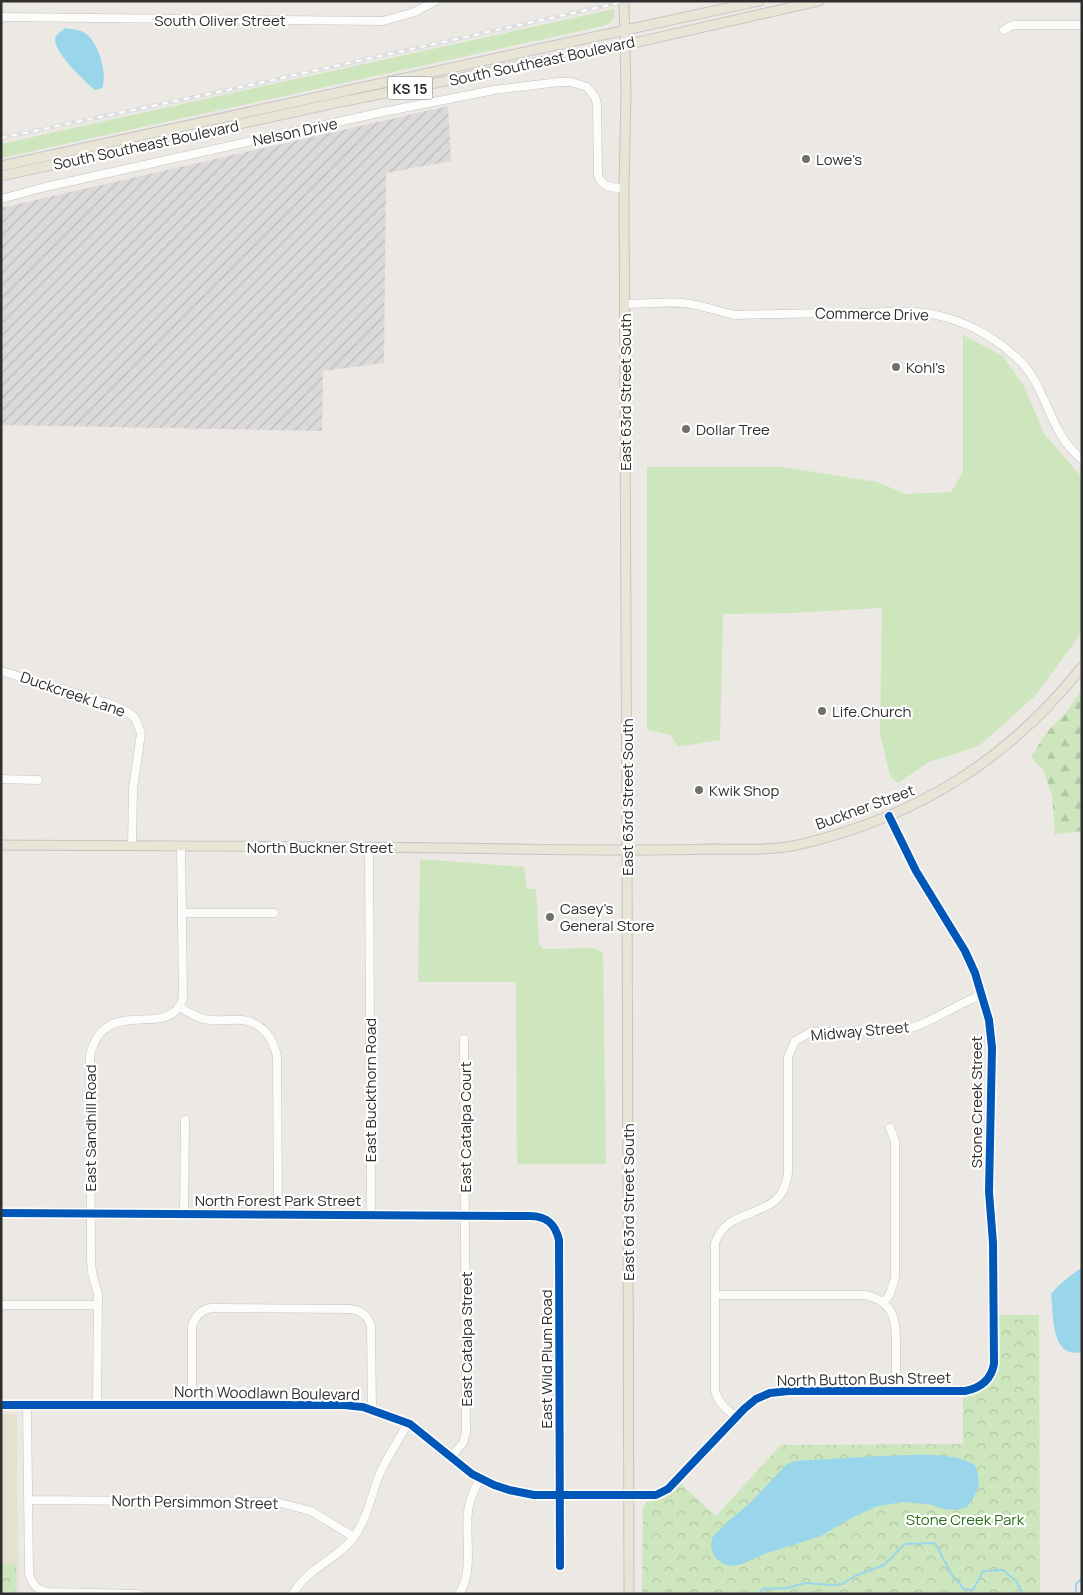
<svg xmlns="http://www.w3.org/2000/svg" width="1083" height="1595" font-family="Manrope,sans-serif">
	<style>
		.industrial { fill: url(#industrial-furrows) }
		.education { fill: #e6e0d3 }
		.grass { fill: #cee6be }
		.forest { fill: url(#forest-firs) }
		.park { fill: url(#park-crowns) }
		.water { fill: #99d6ec }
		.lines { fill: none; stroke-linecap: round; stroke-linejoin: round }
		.stream { stroke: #99d6ec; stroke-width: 2 }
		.minor-casing { stroke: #c5c4c5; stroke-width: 9 }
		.major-casing { stroke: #c6c5c4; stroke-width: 11 }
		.minor { stroke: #fcfcfb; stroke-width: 8 }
		.major { stroke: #e8e4d6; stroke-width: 9 }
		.rail-casing { stroke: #dfdfe1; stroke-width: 4 }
		.rail { stroke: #fff; stroke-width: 2; stroke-dasharray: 5.5; stroke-linecap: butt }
		.cycleway-casing { stroke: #fff; stroke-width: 11 }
		.cycleway { stroke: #0057b8; stroke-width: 8 }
		.poi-dot { fill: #706f6e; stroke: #fff; stroke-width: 2 }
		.labels { text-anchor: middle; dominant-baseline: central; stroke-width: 4.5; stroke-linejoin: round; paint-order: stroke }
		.shield { fill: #fff; stroke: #6d6d6d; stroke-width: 1 }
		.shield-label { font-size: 14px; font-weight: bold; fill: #2e2e2e }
		.street-label { font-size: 15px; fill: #2e2e2e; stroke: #fff }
		.poi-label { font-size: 15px; fill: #2e2e2e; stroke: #fff; text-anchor: start }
		.park-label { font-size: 15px; fill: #2c6e1b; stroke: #fff }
	</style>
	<defs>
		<pattern id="industrial-furrows" width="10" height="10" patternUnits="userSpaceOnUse" patternTransform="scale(1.25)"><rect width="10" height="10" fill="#dcd9db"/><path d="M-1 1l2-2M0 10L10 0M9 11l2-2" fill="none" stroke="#bdbbbc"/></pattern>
		<pattern id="forest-firs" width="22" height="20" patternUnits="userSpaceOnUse" patternTransform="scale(1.25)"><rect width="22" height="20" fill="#cee6be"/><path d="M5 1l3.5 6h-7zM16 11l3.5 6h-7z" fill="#b1c6a4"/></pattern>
		<pattern id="park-crowns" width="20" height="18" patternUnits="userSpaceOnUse" patternTransform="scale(1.25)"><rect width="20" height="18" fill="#cee6be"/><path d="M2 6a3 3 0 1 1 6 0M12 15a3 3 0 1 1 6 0" fill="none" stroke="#b1c6a4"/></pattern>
	</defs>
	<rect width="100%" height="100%" fill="#ece8e4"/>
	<path class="industrial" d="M448,106L451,161L386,173L384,363L323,371L322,431L1,425V208Z"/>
	<path class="education" d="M1,1414H17L18,1594H1Z"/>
	<path class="grass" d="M614,9C615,19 612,23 603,26L1,158V144Z
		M963,335L1003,356L1025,388L1044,434L1082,477V632L1035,696L979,746L929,762L898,783L890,776L880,733L882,608L792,613L723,614L720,740L678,747L671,735L647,730V467H783L877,482L906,494L951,492L963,472Z
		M420,859L524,867L527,889H536L539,944L543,949L593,948L603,953L606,1164H517L516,982H418Z"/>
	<path class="forest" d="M1082,689V831L1055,834L1052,796L1043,770L1031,757L1046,733L1066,713Z"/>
	<path class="park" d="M999,1315H1039L1040,1594H642L643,1507C648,1499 657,1501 665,1497C671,1494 676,1489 681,1484L716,1516L781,1445L963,1444V1398C1008,1391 999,1349 999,1315Z
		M1,1563H16V1594H1Z"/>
	<path class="water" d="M65,28C71,29 80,30 85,33C98,41 108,74 102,88L95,90C86,82 49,49 56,36C58,33 63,30 65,28Z
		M1082,1269V1352C1050,1359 1054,1316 1051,1294L1059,1285L1078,1270Z
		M878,1456C909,1456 949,1450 975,1465C982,1483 979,1490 968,1506L958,1510L944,1509L928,1504L903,1502L878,1506L853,1517L821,1536L764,1554L742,1564L731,1566L721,1563L714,1556L711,1547L712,1538L726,1523L749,1504L787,1464L795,1461Z"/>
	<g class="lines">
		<path class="stream" d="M758,1594L763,1589L787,1588L806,1583L832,1585L842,1584L855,1576L884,1565L905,1544L935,1543L952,1575L964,1589L973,1590L983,1571L1003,1570L1016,1581L1023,1594
			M1076,1594V1584L1082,1578"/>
		<g class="minor-casing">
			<path id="minor" d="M1,17L383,21L415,12L435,1
				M1004,30L1013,25H1082
				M1,199L41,188L383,112L494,90L559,82H571L587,87L595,97L597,104L598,175C602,188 612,188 624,188
				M625,304C648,304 673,300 696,305C709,308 722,312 735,315C776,314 816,313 857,313C885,312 917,309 944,317C974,325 1000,341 1022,363C1048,391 1050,435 1082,459
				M1,671L108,703L126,711L135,718L141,733L133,789L132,846
				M1,779L38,780
				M369,848L371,1215
				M182,913H274
				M179,1007C187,1011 195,1017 204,1019C216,1022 230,1019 242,1020C262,1022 274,1039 277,1057L278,1214
				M1,1213L530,1216C546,1216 555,1223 559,1240L560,1566
				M184,1214L185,1120
				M715,1295H865C897,1302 896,1323 896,1351C896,1364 896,1377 896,1391
				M883,1303L890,1294L895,1278V1141L890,1128
				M1,1305H98
				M1,1405H344L363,1407L410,1424L472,1474L494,1485L509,1490L534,1495H656L668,1489L744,1409L756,1399L770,1393L789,1391H965C981,1388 991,1380 994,1364L993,1243L989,1192L992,1048L989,1020L975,973L965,951L916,871L889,816
				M27,1405L29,1573C32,1584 37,1591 48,1592L138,1594
				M97,1405L98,1295L92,1272L91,1260L90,1055C106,992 169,1043 183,998L181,846
				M192,1405V1326C195,1316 201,1310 211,1308L350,1309C361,1310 368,1316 371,1326L372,1410
				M736,1417C726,1409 718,1403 715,1390V1243C730,1201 782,1224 788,1173V1057L795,1041L811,1032L899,1031C928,1026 953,1005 982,995
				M451,1457L463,1443L466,1432L464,1039
				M28,1500L276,1502L311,1511L354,1537
				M293,1594C307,1568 337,1560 354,1537C368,1517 371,1495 380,1473C388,1456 399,1439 408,1423
				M459,1594C474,1572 465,1537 468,1512C469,1499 475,1489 480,1478"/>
		</g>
		<g class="major-casing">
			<path id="major" d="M624,1L626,92L624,188L627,851L629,1594
				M1,166L759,1
				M1,176L331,104L625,45L819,1
				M1,845C171,846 341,846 511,849C578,850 644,851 711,849C741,849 773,851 802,844C918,816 1008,760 1082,667"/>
		</g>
		<use href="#minor" class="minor"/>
		<use href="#major" class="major"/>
		<g class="rail-casing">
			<path id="rail" d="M1,138L237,88L627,1"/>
		</g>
		<use href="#rail" class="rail"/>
		<g class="cycleway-casing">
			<path id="cycleway" d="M1,1213L530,1216C546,1216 555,1223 559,1240L560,1566
				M1,1405H344L363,1407L410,1424L472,1474L494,1485L509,1490L534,1495H656L668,1489L744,1409L756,1399L770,1393L789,1391H965C981,1388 991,1380 994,1364L993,1243L989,1192L992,1048L989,1020L975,973L965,951L916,871L889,816"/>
		</g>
		<use href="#cycleway" class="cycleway"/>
	</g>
	<g class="poi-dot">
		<circle cx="806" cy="159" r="5"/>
		<circle cx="896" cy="367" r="5"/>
		<circle cx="686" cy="429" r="5"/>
		<circle cx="822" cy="711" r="5"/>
		<circle cx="699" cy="790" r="5"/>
		<circle cx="550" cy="917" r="5"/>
	</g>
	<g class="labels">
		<rect class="shield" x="387.5" y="76.5" width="45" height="23" rx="4"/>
		<g class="shield-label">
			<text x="410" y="88">KS 15</text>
		</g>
		<g class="street-label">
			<text x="220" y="20">South Oliver Street</text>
			<text transform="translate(542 61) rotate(-12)">South Southeast Boulevard</text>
			<text transform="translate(295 132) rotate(-12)">Nelson Drive</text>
			<text transform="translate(146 145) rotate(-12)">South Southeast Boulevard</text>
			<text transform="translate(872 314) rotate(1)">Commerce Drive</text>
			<text transform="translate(625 392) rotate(-90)">East 63rd Street South</text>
			<text transform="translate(73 694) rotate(19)">Duckcreek Lane</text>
			<text transform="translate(627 797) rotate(-90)">East 63rd Street South</text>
			<text transform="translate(865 807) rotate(-20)">Buckner Street</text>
			<text x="320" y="847">North Buckner Street</text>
			<text transform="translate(860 1031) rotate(-5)">Midway Street</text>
			<text transform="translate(370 1090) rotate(-90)">East Buckthorn Road</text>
			<text transform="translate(976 1102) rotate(-90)">Stone Creek Street</text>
			<text transform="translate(465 1127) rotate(-90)">East Catalpa Court</text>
			<text transform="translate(90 1128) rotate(-90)">East Sandhill Road</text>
			<text x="278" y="1200">North Forest Park Street</text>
			<text transform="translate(628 1202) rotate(-90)">East 63rd Street South</text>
			<text transform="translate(466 1339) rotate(-90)">East Catalpa Street</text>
			<text transform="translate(546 1359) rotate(-90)">East Wild Plum Road</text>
			<text transform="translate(864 1379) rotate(-1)">North Button Bush Street</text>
			<text transform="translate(267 1393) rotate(1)">North Woodlawn Boulevard</text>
			<text transform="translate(195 1502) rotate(1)">North Persimmon Street</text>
		</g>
		<g class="poi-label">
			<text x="816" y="159">Lowe's</text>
			<text x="906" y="367">Kohl's</text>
			<text x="696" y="429">Dollar Tree</text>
			<text x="832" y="711">Life.Church</text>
			<text x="709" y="790">Kwik Shop</text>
			<text x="560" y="908">Casey's<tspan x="560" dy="17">General Store</tspan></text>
		</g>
		<g class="park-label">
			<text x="965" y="1519">Stone Creek Park</text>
		</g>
	</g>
	<rect width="1083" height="1595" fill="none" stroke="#2e2e2e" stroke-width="5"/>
</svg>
